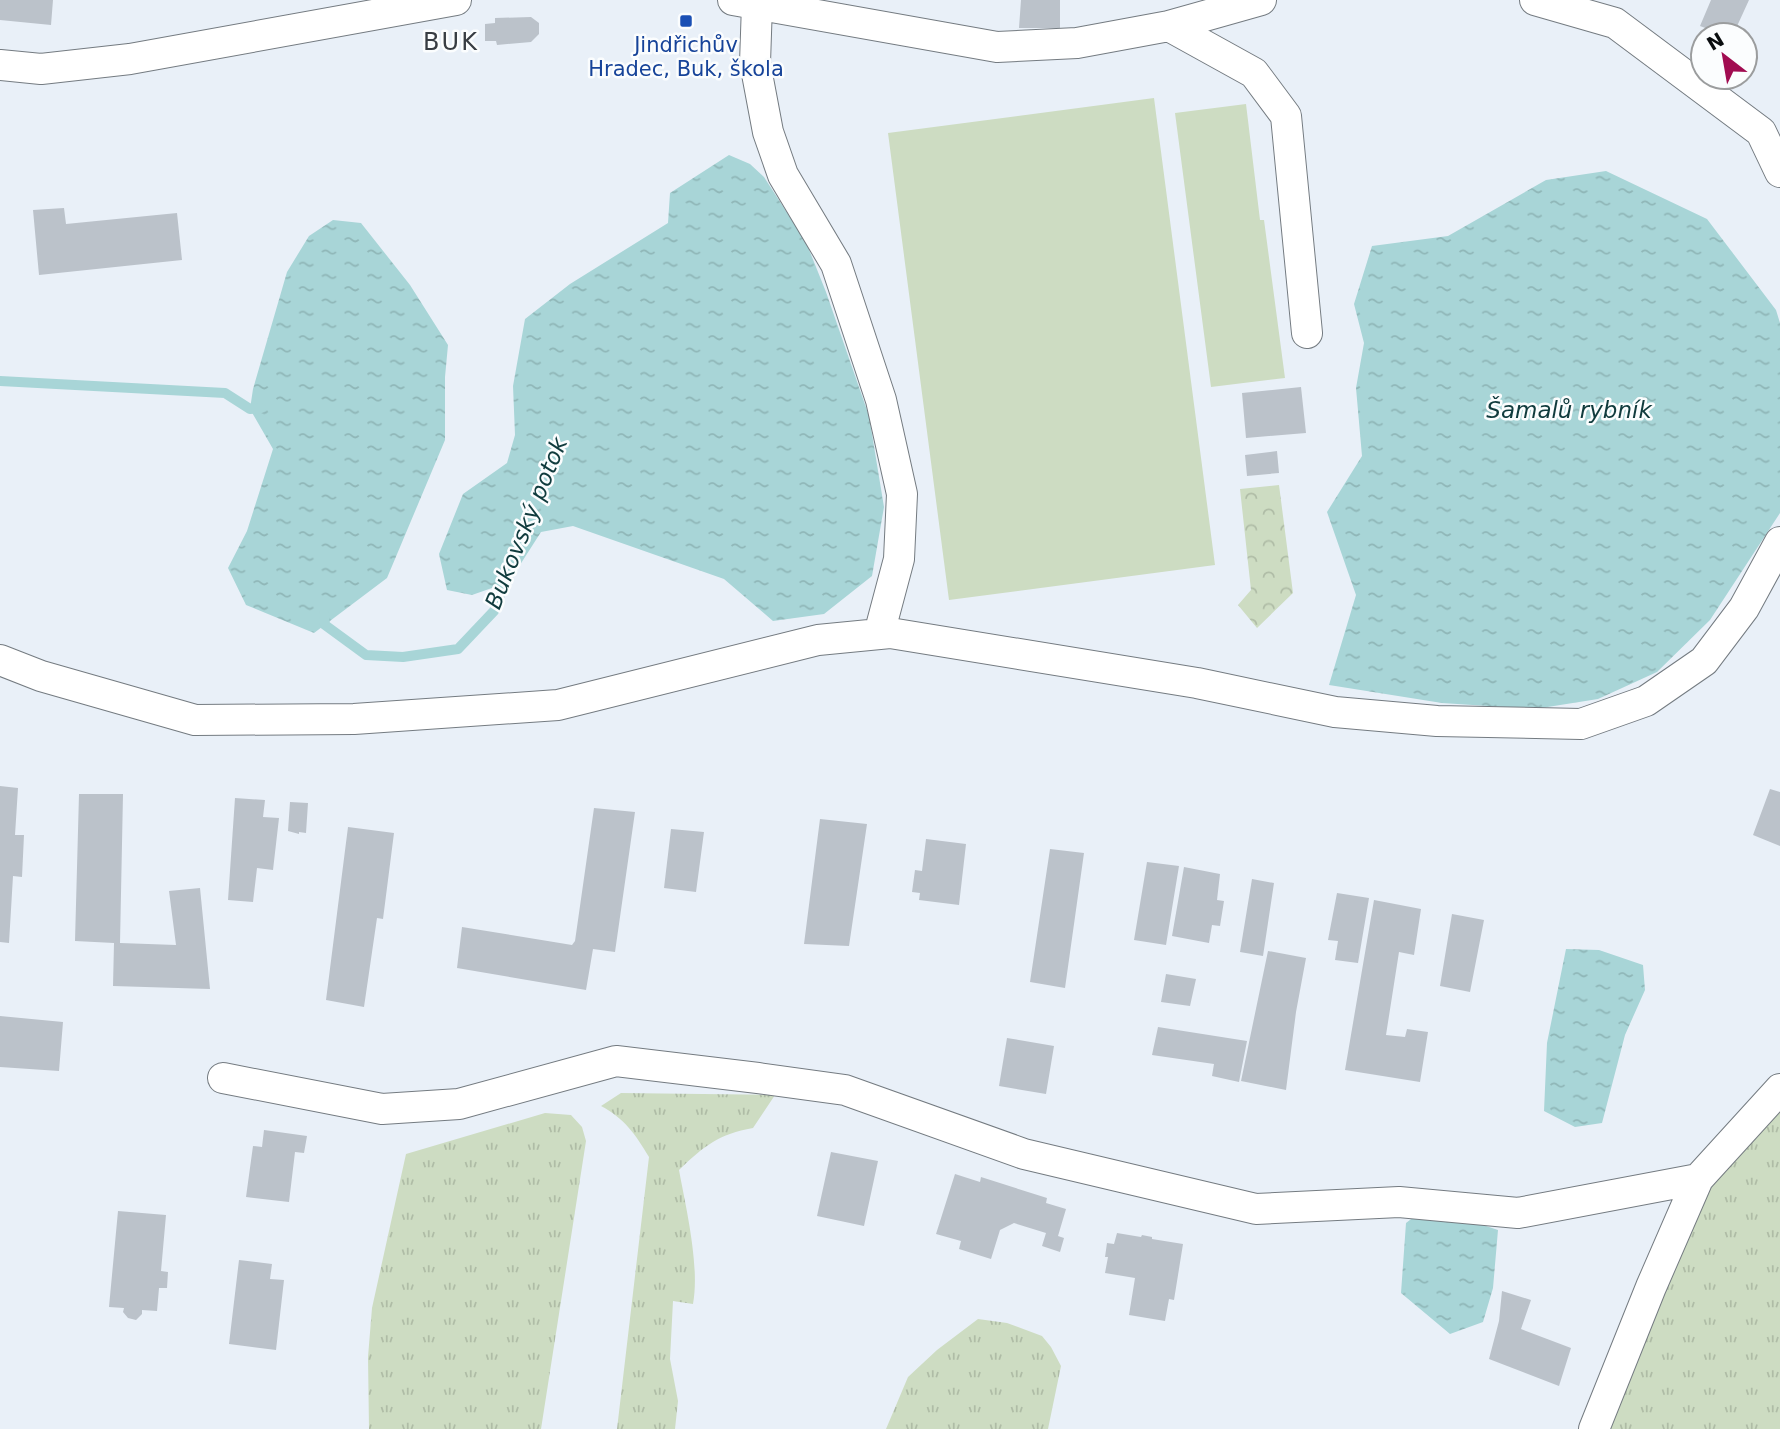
<svg xmlns="http://www.w3.org/2000/svg" width="1780" height="1429" font-family="'DejaVu Sans',sans-serif">
	<style>
		.grass { fill: url(#grass-tufts) }
		.forest { fill: url(#forest-crowns) }
		.pitch { fill: #cddcc2 }
		.water { fill: url(#water-ripples) }
		.lines { fill: none; stroke-linecap: round; stroke-linejoin: round }
		.stream { stroke: #a8d5d7; stroke-width: 10 }
		.building { fill: #bbc2ca }
		.minor-casing { stroke: #747b81; stroke-width: 32 }
		.minor { stroke: #fff; stroke-width: 30 }
		.transit-dot { fill: #1a4fb4; stroke: #fbfdfe; stroke-width: 2.5 }
		.labels { text-anchor: middle; dominant-baseline: central; stroke-width: 5; stroke-linejoin: round; paint-order: stroke }
		.transit-label { font-size: 21px; fill: #164399; stroke: #fbfdfe }
		.water-label { font-size: 23px; font-style: italic; fill: #103b3d; stroke: #fbfdfe }
		.quarter-label { font-size: 24px; letter-spacing: 2px; fill: #383d43; stroke: #fbfdfe }
	</style>
	<defs>
		<pattern id="grass-tufts" width="24" height="20" patternUnits="userSpaceOnUse" patternTransform="scale(1.75)"><rect width="24" height="20" fill="#cddcc2"/><path d="M3 7l-1-3M5 7V3M7 7l1-3M15 17l-1-3M17 17v-4M19 17l1-3" fill="none" stroke="#afbca6"/></pattern>
		<pattern id="forest-crowns" width="20" height="18" patternUnits="userSpaceOnUse" patternTransform="scale(1.75)"><rect width="20" height="18" fill="#cddcc2"/><path d="M2 6a3 3 0 1 1 6 0M12 15a3 3 0 1 1 6 0" fill="none" stroke="#afbca6"/></pattern>
		<pattern id="water-ripples" width="26" height="14" patternUnits="userSpaceOnUse" patternTransform="scale(1.75)"><rect width="26" height="14" fill="#a8d5d7"/><path d="M2 4q2-2 4 0t4 0M15 11q2-2 4 0t4 0" fill="none" stroke="#8fb6b7"/></pattern>
	</defs>
	<rect width="100%" height="100%" fill="#e9f0f8"/>
	<path class="grass" d="M1780,1078V1429H1587L1709,1177Z
		M621,1093L775,1095L753,1128C719,1134 704,1146 679,1170C686,1208 700,1266 693,1304L673,1301L670,1359L678,1401L675,1429H617L649,1157C636,1135 624,1118 601,1106Z
		M545,1113L571,1115L582,1127L586,1141L541,1429H369L368,1357L372,1308L406,1154Z
		M978,1319L1007,1323L1042,1336L1051,1347L1061,1366L1048,1429H886L908,1377L937,1350Z"/>
	<path class="forest" d="M1279,485L1293,593L1257,628L1238,605L1251,590L1240,489Z"/>
	<path class="pitch" d="M1154,98L1215,565L949,600L888,133Z
		M1246,104L1260,220H1264L1285,378L1211,387L1175,113Z"/>
	<path class="water" d="M729,155L750,164L764,177L806,242L826,292L869,416L884,507L872,576L824,614L773,621L724,579L573,526L541,532L509,582L472,595L447,590L439,554L463,494L507,463L515,435L513,386L525,319L570,284L668,223L670,193Z
		M1606,171L1707,219L1776,310L1780,323V513L1710,620L1657,672L1598,699L1535,709L1442,703L1329,685L1356,595L1327,512L1362,456L1356,388L1364,343L1354,304L1372,246L1448,236L1546,180Z
		M333,220L361,223L410,285L448,345L445,377V440L387,578L314,633L246,605L228,568L247,531L273,449L250,409L253,389L287,272L309,236Z
		M1566,949L1599,950L1643,965L1645,990L1625,1035L1602,1123L1575,1127L1544,1111L1547,1043Z
		M1419,1213L1462,1218L1498,1230L1493,1288L1483,1322L1450,1334L1401,1293L1406,1223Z"/>
	<g class="lines">
		<path class="stream" d="M0,381L225,393L250,409L261,408
			M324,614L325,625L366,655L403,657L458,649L494,611L508,573"/>
	</g>
	<path class="building" d="M0,0H53L51,25L0,20Z
		M1021,0H1060V28H1019Z
		M1711,0H1749L1733,35H1724L1700,26Z
		M531,17L539,23V34L531,42L497,45L496,41H485V24L495,23V18Z
		M64,208L66,224L177,213L182,260L39,275L33,210Z
		M1301,387L1306,433L1246,438L1242,393Z
		M1277,451L1279,473L1247,476L1245,455Z
		M0,786L18,788L15,835H24L22,877L13,876L9,943L0,942Z
		M1770,789L1780,792V846L1753,835Z
		M79,794H123L120,943L176,945L169,891L200,888L210,989L113,986L114,943L75,941Z
		M235,798L265,800L263,817L279,818L273,870L257,868L253,902L228,900Z
		M290,802L308,803L306,833L299,832V834L288,831Z
		M594,808L635,812L615,952L593,949L586,990L457,968L462,927L572,945L575,941Z
		M820,819L867,824L849,946L804,944Z
		M348,827L394,833L383,919L377,918L364,1007L326,1000Z
		M671,829L704,832L696,892L664,888Z
		M926,839L966,844L959,905L919,900L920,893L912,892L915,870L922,871Z
		M1050,849L1084,853L1065,988L1030,982Z
		M1147,862L1179,866L1166,945L1134,940Z
		M1184,867L1220,874L1217,900L1224,901L1220,926L1212,925L1209,943L1172,936Z
		M1252,879L1274,883L1263,956L1240,952Z
		M1337,893L1369,898L1358,963L1335,960L1338,941L1328,940Z
		M1374,900L1421,909L1414,955L1399,952L1386,1035L1405,1037L1407,1029L1428,1032L1420,1082L1345,1070Z
		M1452,914L1484,920L1470,992L1440,986Z
		M1268,951L1306,958L1296,1012L1286,1090L1241,1081Z
		M1166,974L1196,979L1190,1006L1161,1002Z
		M0,1016L63,1022L59,1071L0,1067Z
		M1158,1027L1247,1041L1239,1082L1212,1076L1214,1064L1152,1055Z
		M1007,1038L1054,1046L1046,1094L999,1086Z
		M264,1130L307,1136L304,1153L295,1152L289,1202L246,1197L253,1146L262,1147Z
		M831,1152L878,1161L864,1226L817,1216Z
		M955,1174L980,1182L981,1177L1047,1198L1046,1203L1066,1209L1058,1236L1064,1238L1060,1252L1042,1246L1046,1233L1014,1223L1000,1230L991,1259L959,1249L961,1241L936,1234Z
		M118,1211L166,1215L161,1271L168,1272L167,1288H159L157,1311L142,1310V1314L136,1320L128,1318L123,1312L124,1308L109,1307Z
		M1117,1233L1141,1237L1142,1235L1152,1237V1239L1183,1244L1174,1300L1169,1299L1165,1321L1129,1315L1135,1278L1105,1273L1108,1257H1105L1107,1243L1114,1244Z
		M239,1260L272,1264L270,1279L284,1280L276,1350L229,1344Z
		M1502,1291L1531,1300L1521,1329L1571,1348L1559,1386L1489,1359L1499,1321Z"/>
	<g class="lines">
		<g class="minor-casing">
			<path id="minor" d="M733,0L997,47L1077,43L1169,26L1261,0
				M1535,0L1615,23L1761,132L1780,172
				M757,4L755,63L768,132L783,175L836,264L881,400L902,494L899,559L879,634
				M1169,26L1254,73L1286,116L1307,333
				M0,65L41,69L130,59L456,0
				M0,660L41,676L195,720L354,719L558,705L818,640L890,633L1197,683L1335,712L1437,721L1581,724L1646,701L1704,661L1744,608L1780,542
				M223,1078L382,1109L459,1104L616,1061L758,1078L845,1090L1024,1154L1256,1209L1399,1202L1518,1213L1698,1179
				M1594,1429L1651,1287L1698,1179L1780,1089"/>
		</g>
		<use href="#minor" class="minor"/>
	</g>
	<rect class="transit-dot" x="679" y="14" width="14" height="14" rx="3.5"/>
	<g class="labels">
		<g class="transit-label">
			<text x="686" y="45">Jindřichův<tspan x="686" dy="24">Hradec, Buk, škola</tspan></text>
		</g>
		<g class="water-label">
			<text x="1569" y="410">Šamalů rybník</text>
			<text transform="translate(526 523) rotate(-68)">Bukovský potok</text>
		</g>
		<g class="quarter-label">
			<text x="451" y="42">BUK</text>
		</g>
	</g>
	<g transform="translate(1724 56) rotate(329)"><circle r="33" fill="#fbfdfe" stroke="#9b9d9e" stroke-width="2"/>
	<path d="M0-5L12 26L0 18L-12 26Z" fill="#a10c51"/>
	<text y="-10" font-size="19" font-weight="bold" text-anchor="middle" fill="#0a0d0f">N</text>
	</g>
</svg>
